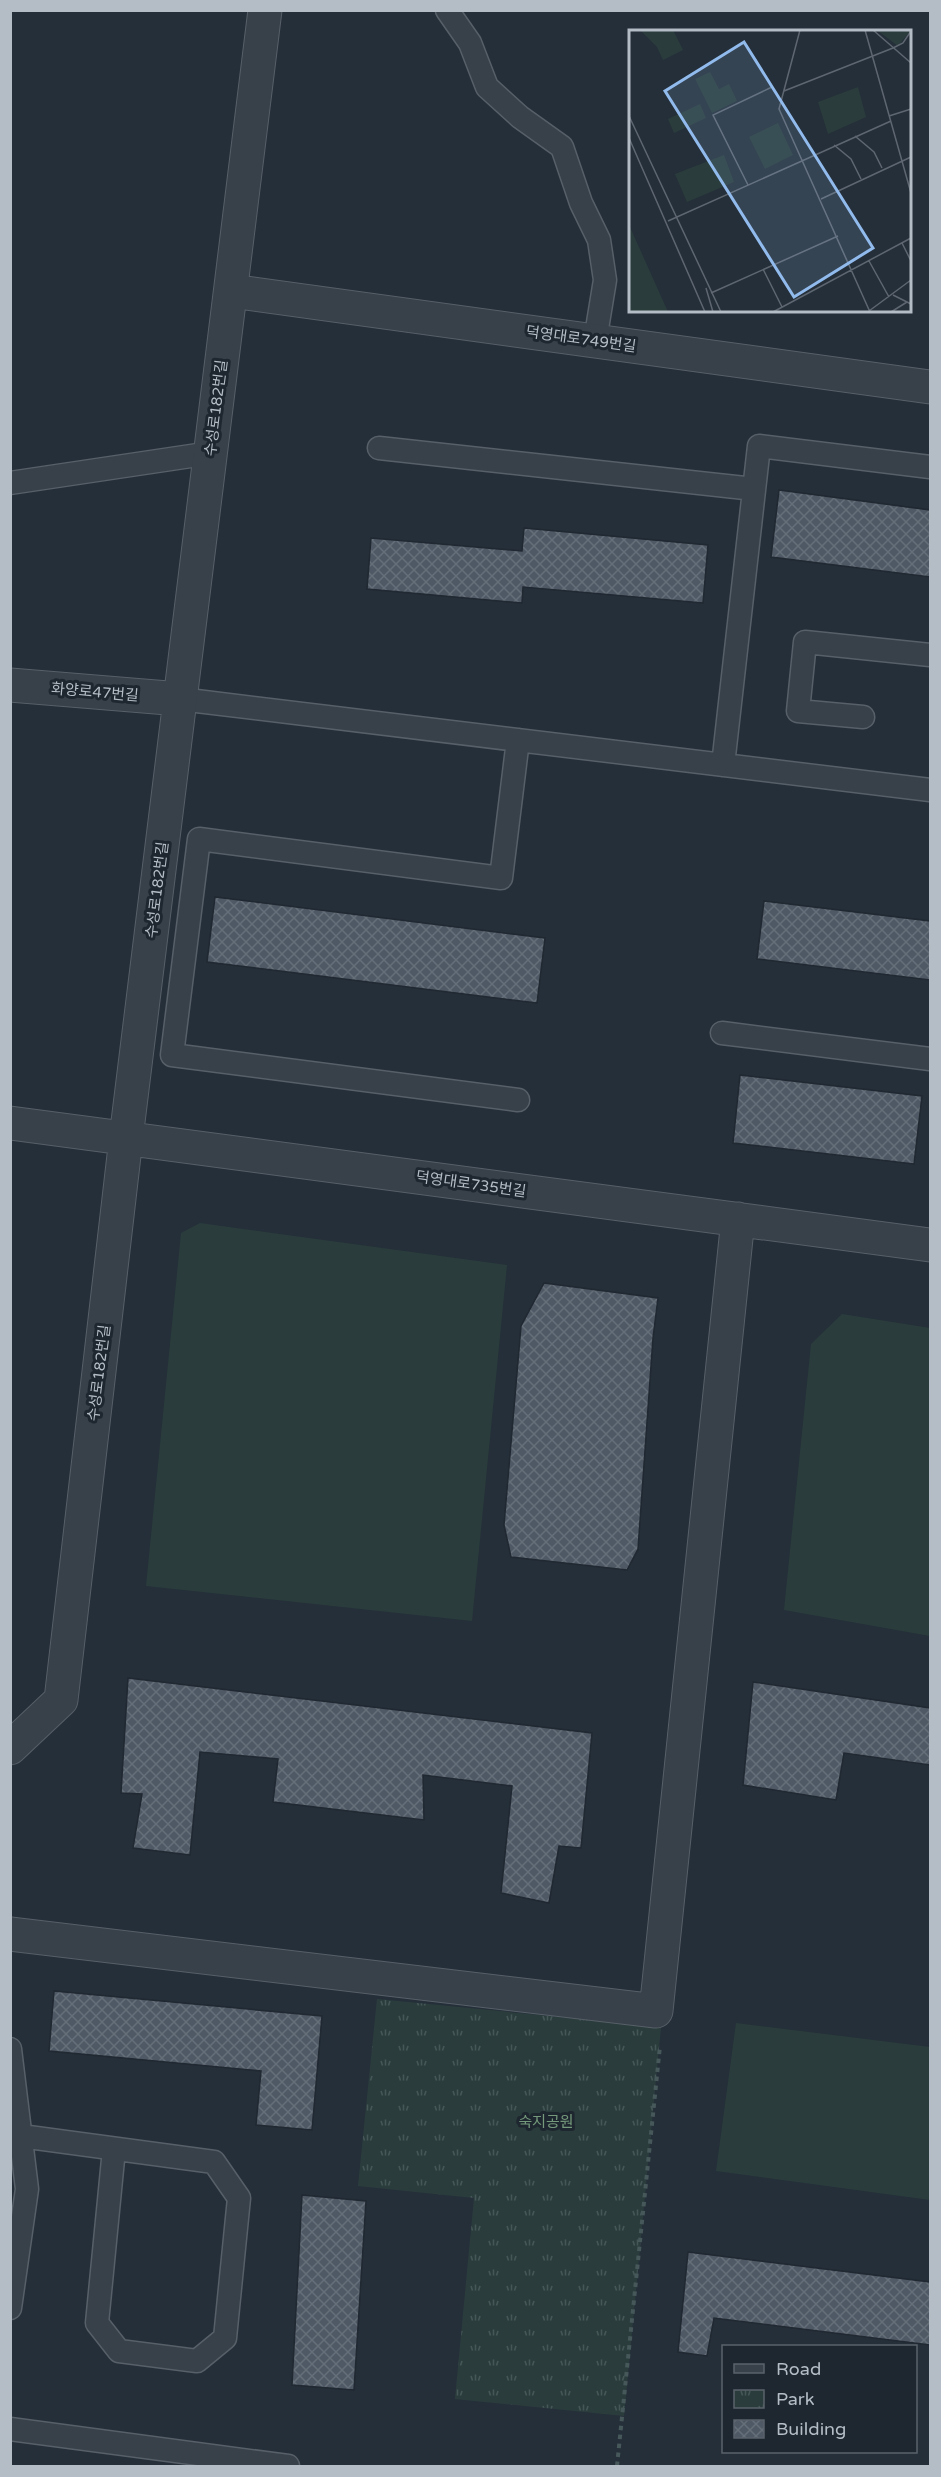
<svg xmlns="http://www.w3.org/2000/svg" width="941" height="2477" font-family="'Varela Round','Noto Sans KR',sans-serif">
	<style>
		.green { fill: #2a3d3c }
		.park { fill: url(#park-tufts) }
		.building { fill: url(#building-cross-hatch); stroke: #202831; stroke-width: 1.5 }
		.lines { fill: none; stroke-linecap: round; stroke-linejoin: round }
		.lane-casing { stroke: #575f68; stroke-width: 25 }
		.street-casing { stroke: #575f68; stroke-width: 35 }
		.path { stroke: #47585a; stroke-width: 4; stroke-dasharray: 4.5 4.5; stroke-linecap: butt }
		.lane { stroke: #38414a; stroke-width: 22 }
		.street { stroke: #38414a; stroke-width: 33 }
		.labels { text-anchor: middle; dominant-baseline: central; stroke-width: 6; stroke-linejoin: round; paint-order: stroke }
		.street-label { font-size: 15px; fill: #b4bcc5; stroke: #1e262f }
		.park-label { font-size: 15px; fill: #74997b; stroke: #1e262f }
		.inset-road { fill: none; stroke: #5e6771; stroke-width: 1.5 }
		.view { fill: #91baed; fill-opacity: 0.15; stroke: #91baed; stroke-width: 3 }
		.inset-edge { fill: none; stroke: #b4bcc5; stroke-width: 3 }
	</style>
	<defs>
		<pattern id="park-tufts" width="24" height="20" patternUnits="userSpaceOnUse" patternTransform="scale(1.5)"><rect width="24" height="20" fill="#2a3d3c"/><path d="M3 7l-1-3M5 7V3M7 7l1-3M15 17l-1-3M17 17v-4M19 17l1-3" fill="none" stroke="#465757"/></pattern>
		<pattern id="building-cross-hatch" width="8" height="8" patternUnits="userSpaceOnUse" patternTransform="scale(1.5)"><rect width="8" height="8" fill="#4e5965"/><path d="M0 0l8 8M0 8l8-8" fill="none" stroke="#656f7a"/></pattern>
	</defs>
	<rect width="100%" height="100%" fill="#252f39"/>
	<path class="green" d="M200,1223L507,1265L472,1621L146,1586L181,1233Z
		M842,1314L930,1328V1636L784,1610L811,1344Z
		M736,2023L930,2047V2200L716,2171Z"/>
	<path class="park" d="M377,1999L661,2027L624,2416L455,2399L474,2198L358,2186Z"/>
	<path class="building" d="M779,490L930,510V577L771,557Z
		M524,528L708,545L703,603L523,587L522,603L367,589L371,538L522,551Z
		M215,897L545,938L537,1003L207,962Z
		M764,901L930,921V980L757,959Z
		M740,1075L922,1096L914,1164L733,1143Z
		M544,1283L658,1298L653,1338L638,1549L627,1570L511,1557L504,1525L521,1326Z
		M128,1678L592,1733L581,1848L559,1846L549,1903L501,1893L512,1786L423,1775L424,1820L273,1802L278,1759L200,1752L190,1855L133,1848L142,1794L121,1793Z
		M753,1682L930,1708V1765L844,1753L836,1800L743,1785Z
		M54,1991L322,2016L312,2130L256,2125L261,2071L49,2051Z
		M302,2195L366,2201L354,2390L292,2385Z
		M688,2252L930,2282V2345L714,2318L707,2356L678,2352Z"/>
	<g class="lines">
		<g class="lane-casing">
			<path id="lane" d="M447,10L470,43L487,87L520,117L562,147L581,203L599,240L605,280L595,341
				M379,448L754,489
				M10,483L211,453
				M180,699L930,790
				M863,717L798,711L805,642L930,655
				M723,765L759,446L930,467
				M722,1033L930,1059
				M518,1100L172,1055L199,839L501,878L518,740
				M10,2049L27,2189L10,2308
				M21,2136L214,2162L239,2198L225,2338L197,2361L119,2351L97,2323L114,2149
				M10,2429L288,2466"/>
		</g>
		<g class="street-casing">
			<path id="street" d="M231,291L930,387
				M10,685L180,699
				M10,1123L930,1245
				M10,1748L61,1700L126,1138L265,10
				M10,1934L656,2011L738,1219"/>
		</g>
		<path class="path" d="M617,2466L660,2046"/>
		<use href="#lane" class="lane"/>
		<use href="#street" class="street"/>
	</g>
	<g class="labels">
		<g class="street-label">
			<text transform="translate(581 339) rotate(8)">덕영대로749번길</text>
			<text transform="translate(216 408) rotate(-83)">수성로182번길</text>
			<text transform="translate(95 692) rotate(5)">화양로47번길</text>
			<text transform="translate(157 890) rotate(-83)">수성로182번길</text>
			<text transform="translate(471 1184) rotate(8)">덕영대로735번길</text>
			<text transform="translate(99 1373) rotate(-83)">수성로182번길</text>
		</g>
		<g class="park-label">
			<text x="546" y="2122">숙지공원</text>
		</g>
	</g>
	<g transform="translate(629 30)">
		<rect width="282" height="282" fill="#252f39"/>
		<path d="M229,57L237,87L199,104L189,72ZM71,74L77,88L45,103L39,89ZM149,93L164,125L136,139L120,107ZM95,125L105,152L58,172L46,144Z" fill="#2a3d3c"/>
		<path d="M248,0H282L269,16Z" fill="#2a3d3c"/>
		<path d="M11,0H44L54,20L34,30L28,17ZM81,42L90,59L100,54L108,71L83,83L66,49ZM0,195L39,282H0Z" fill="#2a3d3c"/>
		<path class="inset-road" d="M171,0L150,79L241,282M236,0L282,163M244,0L282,33M155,61L264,18L274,13L282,1M0,86L92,282M260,86L282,79M226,106L245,122L253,138M0,108L76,282M205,115L222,129L232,149M119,155L84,85L143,57M192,169L282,127M39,191L262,91M273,213L282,231M240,231L260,267M134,239L153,277M77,258L84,282M82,263L209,206M264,265L282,274M240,281L282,250M144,282L282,208M262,282L278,272"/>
		<path class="view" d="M115,12L244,218L165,267L36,61Z"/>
		<rect width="282" height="282" class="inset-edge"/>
	</g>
	<rect width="941" height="2477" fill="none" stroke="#b4bcc5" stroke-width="24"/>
	<rect x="722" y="2345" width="195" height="108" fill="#1e262f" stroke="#5a626b" stroke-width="1.5"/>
	<rect x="734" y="2364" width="30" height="9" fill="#38414a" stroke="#5a626b" stroke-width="1.5"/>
	<text x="776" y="2375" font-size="18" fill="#b4bcc5">Road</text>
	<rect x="734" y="2390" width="30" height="18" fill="url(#park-tufts)" stroke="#5a626b" stroke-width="1.5"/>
	<text x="776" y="2405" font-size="18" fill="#b4bcc5">Park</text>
	<rect x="734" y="2420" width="30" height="18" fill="url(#building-cross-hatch)" stroke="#5a626b" stroke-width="1.5"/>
	<text x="776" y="2435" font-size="18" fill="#b4bcc5">Building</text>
</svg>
